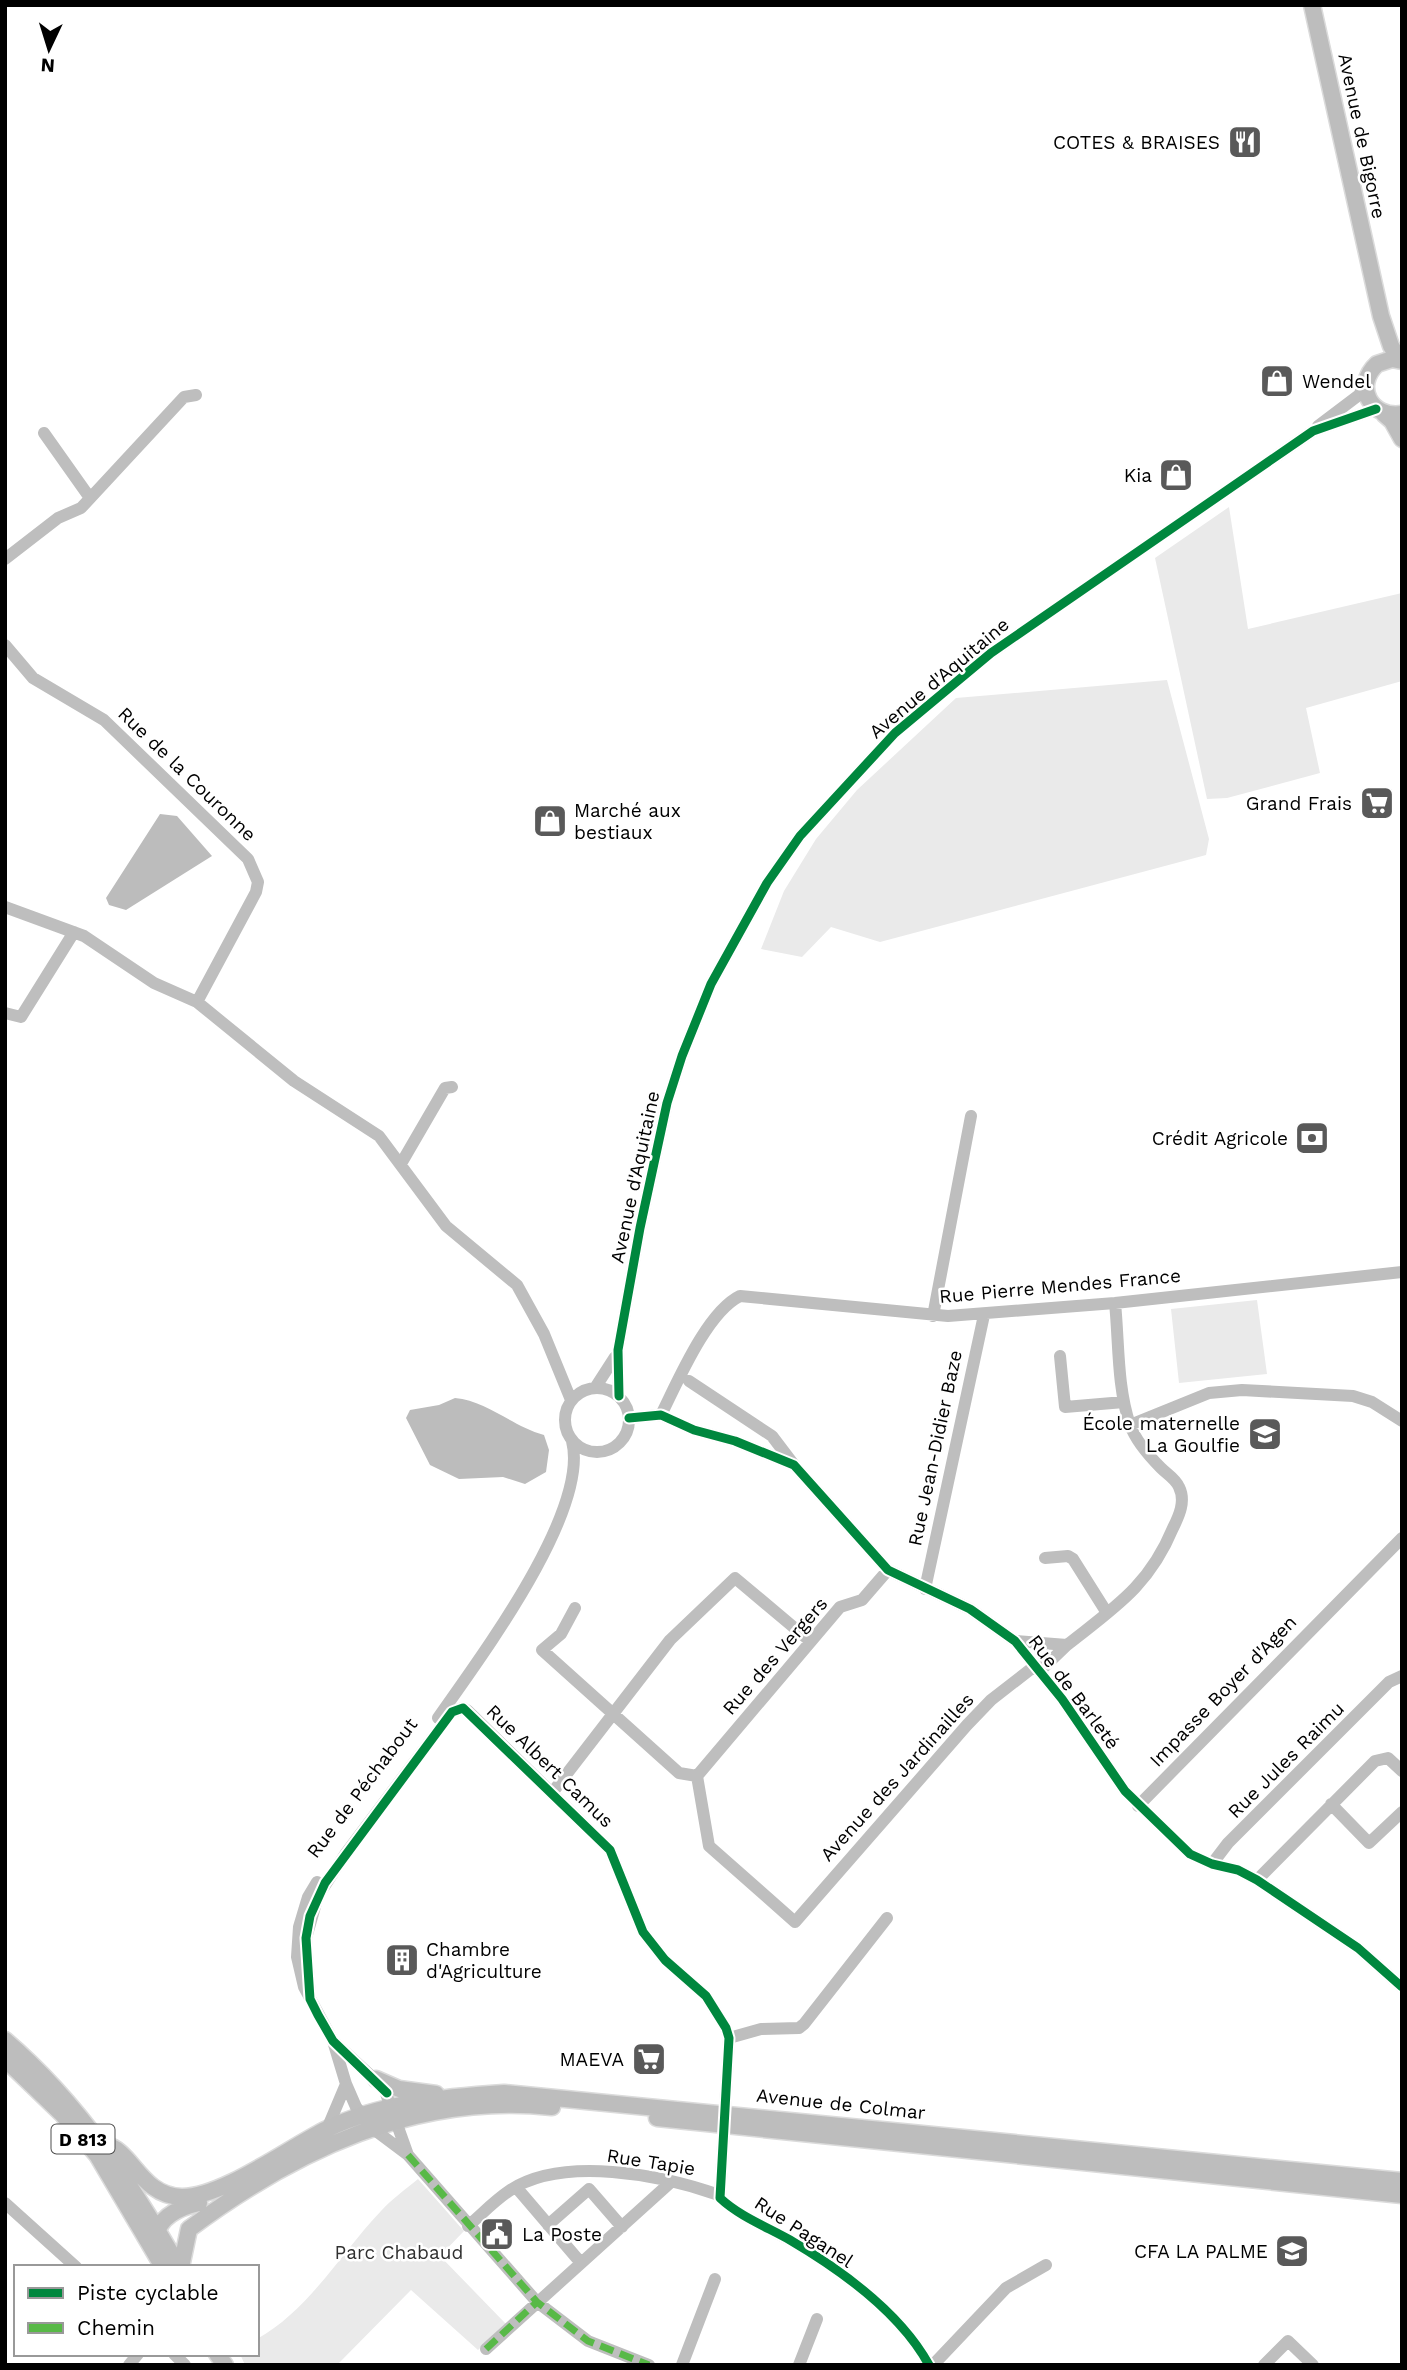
<svg xmlns="http://www.w3.org/2000/svg" width="1407" height="2370" font-family="'Work Sans',sans-serif">
	<style>
		.green { fill: #eaeaea }
		.water { fill: #bcbcbc }
		.lines { fill: none; stroke-linecap: round; stroke-linejoin: round }
		.major-casing { stroke: #dbdbdb; stroke-width: 19 }
		.minor { stroke: #bebebe; stroke-width: 12 }
		.major { stroke: #bdbdbd; stroke-width: 16 }
		.quiet { stroke: #58b947; stroke-width: 7; stroke-dasharray: 14 7; stroke-linecap: butt }
		.cycleway-casing { stroke: #fff; stroke-width: 13 }
		.cycleway { stroke: #00873e; stroke-width: 9 }
		.labels { text-anchor: middle; dominant-baseline: central; stroke-width: 5; stroke-linejoin: round; paint-order: stroke }
		.shield { fill: #fff; stroke: #4c4c4c; stroke-width: 2 }
		.shield-label { font-size: 18px; font-weight: bold; fill: #000 }
		.street-label { font-size: 19px; fill: #000; stroke: #fff }
		.poi-label { font-size: 19px; fill: #000; stroke: #fff; text-anchor: end }
		.park-label { font-size: 19px; fill: #303030; stroke: #fff }
	</style>
	<rect width="100%" height="100%" fill="#fff"/>
	<path class="green" d="M1229,507L1248,629L1402,593V681L1306,708L1320,773L1227,798L1207,799L1155,558Z
		M1167,680L1209,839L1206,855L880,942L831,927L802,957L761,949L784,891L816,839L857,790L956,698Z
		M1257,1300L1267,1374L1179,1383L1171,1309Z
		M418,2179L464,2231L440,2256L506,2324L478,2350L411,2290L337,2365H245L240,2354H257V2339C309,2310 341,2253 381,2211C392,2199 406,2189 418,2179Z"/>
	<path class="water" d="M160,814L177,816L212,856L126,910L109,905L106,898Z
		M455,1398C487,1401 512,1426 544,1435L549,1450L546,1472L525,1484L503,1477L459,1479L430,1465L406,1418L410,1410L439,1405Z"/>
	<g class="lines">
		<g class="major-casing">
			<path id="major" d="M1312,5L1381,316L1391,346L1400,360
				M1402,361L1392,359L1377,364C1353,386 1371,419 1402,414
				M1384,414L1392,421L1402,439
				M5,2040C80,2104 130,2182 179,2267
				M5,2059L63,2115L97,2155L163,2267
				M376,2079L399,2089L436,2094
				M657,2118L1402,2195
				M105,2145C132,2149 140,2196 182,2197C223,2197 288,2148 327,2129C381,2103 444,2097 504,2093L1402,2181
				M189,2229C294,2151 417,2092 552,2107
				M156,2236C160,2215 181,2207 199,2203
				M181,2267L189,2229
				M217,2354L225,2365"/>
		</g>
		<path class="minor" d="M1318,426L1359,395L1365,384
			M44,433L90,498
			M5,559L58,518L81,508L184,397L196,395
			M5,645L33,678L104,720L248,859L258,882L256,892L197,1002
			M5,907L84,936L154,983L197,1002L294,1081L379,1136L446,1226L517,1285L544,1334L571,1400
			M5,1013L21,1017L74,932
			M402,1162L445,1088L452,1087
			M933,1316L971,1116
			M1060,1356L1065,1407L1124,1402
			M689,1381L772,1436L794,1465
			M565 1420a32 32 0 1 1 64 0a32 32 0 1 1-64 0Z
			M595,1388L615,1357
			M619,1396L618,1350L640,1228L667,1103L682,1056L711,984L767,883L800,836L895,733L991,653L1313,431L1376,409
			M661,1415C678,1381 707,1312 740,1296L948,1316L1115,1303L1402,1272
			M629,1418L661,1415L694,1430L735,1441L794,1465L888,1570L970,1609L1015,1641L1062,1699L1125,1791L1190,1854L1212,1864L1238,1870L1257,1880L1358,1948L1402,1987
			M1130,1425L1209,1393L1242,1390L1353,1396L1372,1402L1402,1421
			M1045,1558L1068,1556L1073,1559L1107,1613
			M925,1589L984,1315
			M575,1608L561,1634L542,1650L679,1773L697,1776L709,1846L795,1922L967,1725L991,1700L1036,1665
			M1015,1641L1067,1645C1115,1607 1149,1586 1173,1528C1179,1516 1186,1501 1179,1487C1176,1479 1167,1474 1161,1468C1149,1456 1136,1441 1130,1425C1117,1387 1119,1342 1115,1303
			M1040,1671L1067,1645
			M438,1718C479,1659 590,1512 572,1441
			M697,1776L840,1607L862,1600L888,1570
			M552,1793L670,1640L735,1578L810,1641
			M1331,1804L1369,1843L1402,1812
			M1138,1806L1402,1538
			M1212,1864L1228,1843L1389,1682L1402,1676
			M1257,1880L1375,1761L1388,1758L1402,1771
			M317,1882L308,1897L299,1927L297,1957L304,1987L333,2041L346,2084L327,2129
			M310,1999L306,1938L318,1896L346,1853L452,1712L463,1708L468,1711L610,1850L643,1932L665,1960L706,1996L726,2028L729,2038L720,2198C739,2216 767,2227 790,2240C841,2270 900,2312 929,2365
			M729,2038L761,2029L799,2028L804,2024L887,1918
			M333,2041L384,2088L408,2155
			M346,2084L356,2107L372,2128L408,2155L537,2302L588,2341L649,2365
			M516,2187L581,2263
			M5,2203L76,2267
			M548,2225L589,2189L622,2227
			M468,2226C481,2215 494,2201 509,2191C562,2155 662,2175 719,2195
			M486,2349L671,2182
			M174,2354L185,2365
			M129,2365L138,2354
			M682,2365L715,2279
			M799,2365L817,2319
			M933,2365L1006,2288L1046,2265
			M1264,2365L1288,2341L1313,2365"/>
		<use href="#major" class="major"/>
		<path class="quiet" d="M408,2155L537,2302L588,2341L649,2365
			M486,2349L537,2302"/>
		<g class="cycleway-casing">
			<path id="cycleway" d="M619,1396L618,1350L640,1228L667,1103L682,1056L711,984L767,883L800,836L895,733L991,653L1313,431L1376,409
				M629,1418L661,1415L694,1430L735,1441L794,1465L888,1570L970,1609L1015,1641L1062,1699L1125,1791L1190,1854L1212,1864L1238,1870L1257,1880L1358,1948L1402,1987
				M387,2093L333,2041L318,2015L310,1999L306,1938L310,1916L325,1883L452,1712L463,1708L610,1850L643,1932L665,1960L706,1996L726,2028L729,2038L720,2198C739,2216 767,2227 790,2240C841,2270 900,2312 929,2365"/>
		</g>
		<use href="#cycleway" class="cycleway"/>
	</g>
	<defs>
		<g id="restaurant-square" transform="scale(1.75)"><rect x="-9" y="-9" width="18" height="18" rx="4" fill="#595959" stroke="#fff"/><path d="M-5-6h1v4h1v-4h1v4h1v-4h1v5L-1.5 .5V6h-2V.5L-5-1ZM5-6V6H3V1.5H1.5Q1.5-4 5-6Z" fill="#fff"/></g>
		<g id="shop-square" transform="scale(1.75)"><rect x="-9" y="-9" width="18" height="18" rx="4" fill="#595959" stroke="#fff"/><path d="M-5-2.5h2.3a2.7 3.5 0 0 1 5.4 0H5L5.5 6h-11ZM-1.5-2.5h3a1.5 2.3 0 0 0-3 0Z" fill="#fff"/></g>
		<g id="supermarket-square" transform="scale(1.75)"><rect x="-9" y="-9" width="18" height="18" rx="4" fill="#595959" stroke="#fff"/><path d="M-6-5.5h2.5l.6 2H6L4.5 2H-2.5L-4.4-4H-6ZM-1.5 3.2a1.3 1.3 0 1 0 .1 0ZM3 3.2a1.3 1.3 0 1 0 .1 0Z" fill="#fff"/></g>
		<g id="bank-square" transform="scale(1.75)"><rect x="-9" y="-9" width="18" height="18" rx="4" fill="#595959" stroke="#fff"/><path d="M-6-4H6V4H-6ZM0-2.3a2.3 2.3 0 1 0 0 4.6a2.3 2.3 0 1 0 0-4.6Z" fill="#fff"/></g>
		<g id="school-square" transform="scale(1.75)"><rect x="-9" y="-9" width="18" height="18" rx="4" fill="#595959" stroke="#fff"/><path d="M0-5L7-2L0 1L-7-2ZM-4 1L0 2.5L4 1V4Q0 6-4 4Z" fill="#fff"/></g>
		<g id="building-square" transform="scale(1.75)"><rect x="-9" y="-9" width="18" height="18" rx="4" fill="#595959" stroke="#fff"/><path d="M-4-6H4V6H1V3H-1V6H-4ZM-2.5-4.3h1.7v1.8h-1.7ZM.8-4.3h1.7v1.8H.8ZM-2.5-1h1.7V.8h-1.7ZM.8-1h1.7V.8H.8Z" fill="#fff"/></g>
		<g id="civic-square" transform="scale(1.75)"><rect x="-9" y="-9" width="18" height="18" rx="4" fill="#595959" stroke="#fff"/><path d="M-.6-6.5H3V-4.5H.6V-3L4-1V1h2V6H-6V1h2V-1L-.6-3ZM-1.2 2.5V6h2.4V2.5Z" fill="#fff"/></g>
		<g id="university-square" transform="scale(1.75)"><rect x="-9" y="-9" width="18" height="18" rx="4" fill="#595959" stroke="#fff"/><path d="M0-5L7-2L0 1L-7-2ZM-4 1L0 2.5L4 1V4Q0 6-4 4Z" fill="#fff"/></g>
	</defs>
	<g fill-rule="evenodd">
		<use href="#restaurant-square" x="1245" y="142"/>
		<use href="#shop-square" x="1277" y="381"/>
		<use href="#shop-square" x="1176" y="475"/>
		<use href="#supermarket-square" x="1377" y="803"/>
		<use href="#shop-square" x="550" y="821"/>
		<use href="#bank-square" x="1312" y="1138"/>
		<use href="#school-square" x="1265" y="1434"/>
		<use href="#building-square" x="402" y="1960"/>
		<use href="#supermarket-square" x="649" y="2059"/>
		<use href="#civic-square" x="497" y="2234"/>
		<use href="#university-square" x="1292" y="2251"/>
	</g>
	<g class="labels">
		<rect class="shield" x="51.5" y="2124.5" width="63" height="29" rx="5"/>
		<g class="shield-label">
			<text x="83" y="2139">D 813</text>
		</g>
		<g class="street-label">
			<text transform="translate(1362 136) rotate(78)">Avenue de Bigorre</text>
			<text transform="translate(939 678) rotate(-40)">Avenue d'Aquitaine</text>
			<text transform="translate(187 774) rotate(44)">Rue de la Couronne</text>
			<text transform="translate(635 1177) rotate(-78)">Avenue d'Aquitaine</text>
			<text transform="translate(1060 1286) rotate(-5)">Rue Pierre Mendes France</text>
			<text transform="translate(935 1448) rotate(-78)">Rue Jean-Didier Baze</text>
			<text transform="translate(775 1656) rotate(-49)">Rue des Vergers</text>
			<text transform="translate(1223 1691) rotate(-46)">Impasse Boyer d'Agen</text>
			<text transform="translate(1074 1692) rotate(53)">Rue de Barleté</text>
			<text transform="translate(1286 1760) rotate(-45)">Rue Jules Raimu</text>
			<text transform="translate(550 1766) rotate(44)">Rue Albert Camus</text>
			<text transform="translate(897 1777) rotate(-48)">Avenue des Jardinailles</text>
			<text transform="translate(362 1788) rotate(-53)">Rue de Péchabout</text>
			<text transform="translate(841 2104) rotate(6)">Avenue de Colmar</text>
			<text transform="translate(651 2162) rotate(9)">Rue Tapie</text>
			<text transform="translate(804 2232) rotate(33)">Rue Paganel</text>
		</g>
		<g class="poi-label">
			<text x="1220" y="142">COTES &amp; BRAISES</text>
			<text x="1302" y="381" text-anchor="start">Wendel</text>
			<text x="1152" y="475">Kia</text>
			<text x="1352" y="803">Grand Frais</text>
			<text x="574" y="810" text-anchor="start">Marché aux<tspan x="574" dy="22">bestiaux</tspan></text>
			<text x="1288" y="1138">Crédit Agricole</text>
			<text x="1240" y="1423">École maternelle<tspan x="1240" dy="22">La Goulfie</tspan></text>
			<text x="426" y="1949" text-anchor="start">Chambre<tspan x="426" dy="22">d'Agriculture</tspan></text>
			<text x="624" y="2059">MAEVA</text>
			<text x="522" y="2234" text-anchor="start">La Poste</text>
			<text x="1268" y="2251">CFA LA PALME</text>
		</g>
		<g class="park-label">
			<text x="399" y="2252">Parc Chabaud</text>
		</g>
	</g>
	<rect width="1407" height="2370" fill="none" stroke="#000000" stroke-width="14"/>
	<rect x="14" y="2265" width="245" height="91" fill="#ffffff" stroke="#999999" stroke-width="2"/>
	<rect x="28" y="2288" width="35" height="10" fill="#00873e" stroke="#999999" stroke-width="2"/>
	<text x="77" y="2300" font-size="21" fill="#000000">Piste cyclable</text>
	<rect x="28" y="2323" width="35" height="10" fill="#58b947" stroke="#999999" stroke-width="2"/>
	<text x="77" y="2335" font-size="21" fill="#000000">Chemin</text>
	<g transform="translate(49 49) rotate(184)" stroke="#ffffff" stroke-width="5" paint-order="stroke">
	<path d="M0-5L12 26L0 18L-12 26Z" fill="#000000"/>
	<text y="-10" font-size="19" font-weight="bold" text-anchor="middle" fill="#000000">N</text>
	</g>
</svg>
